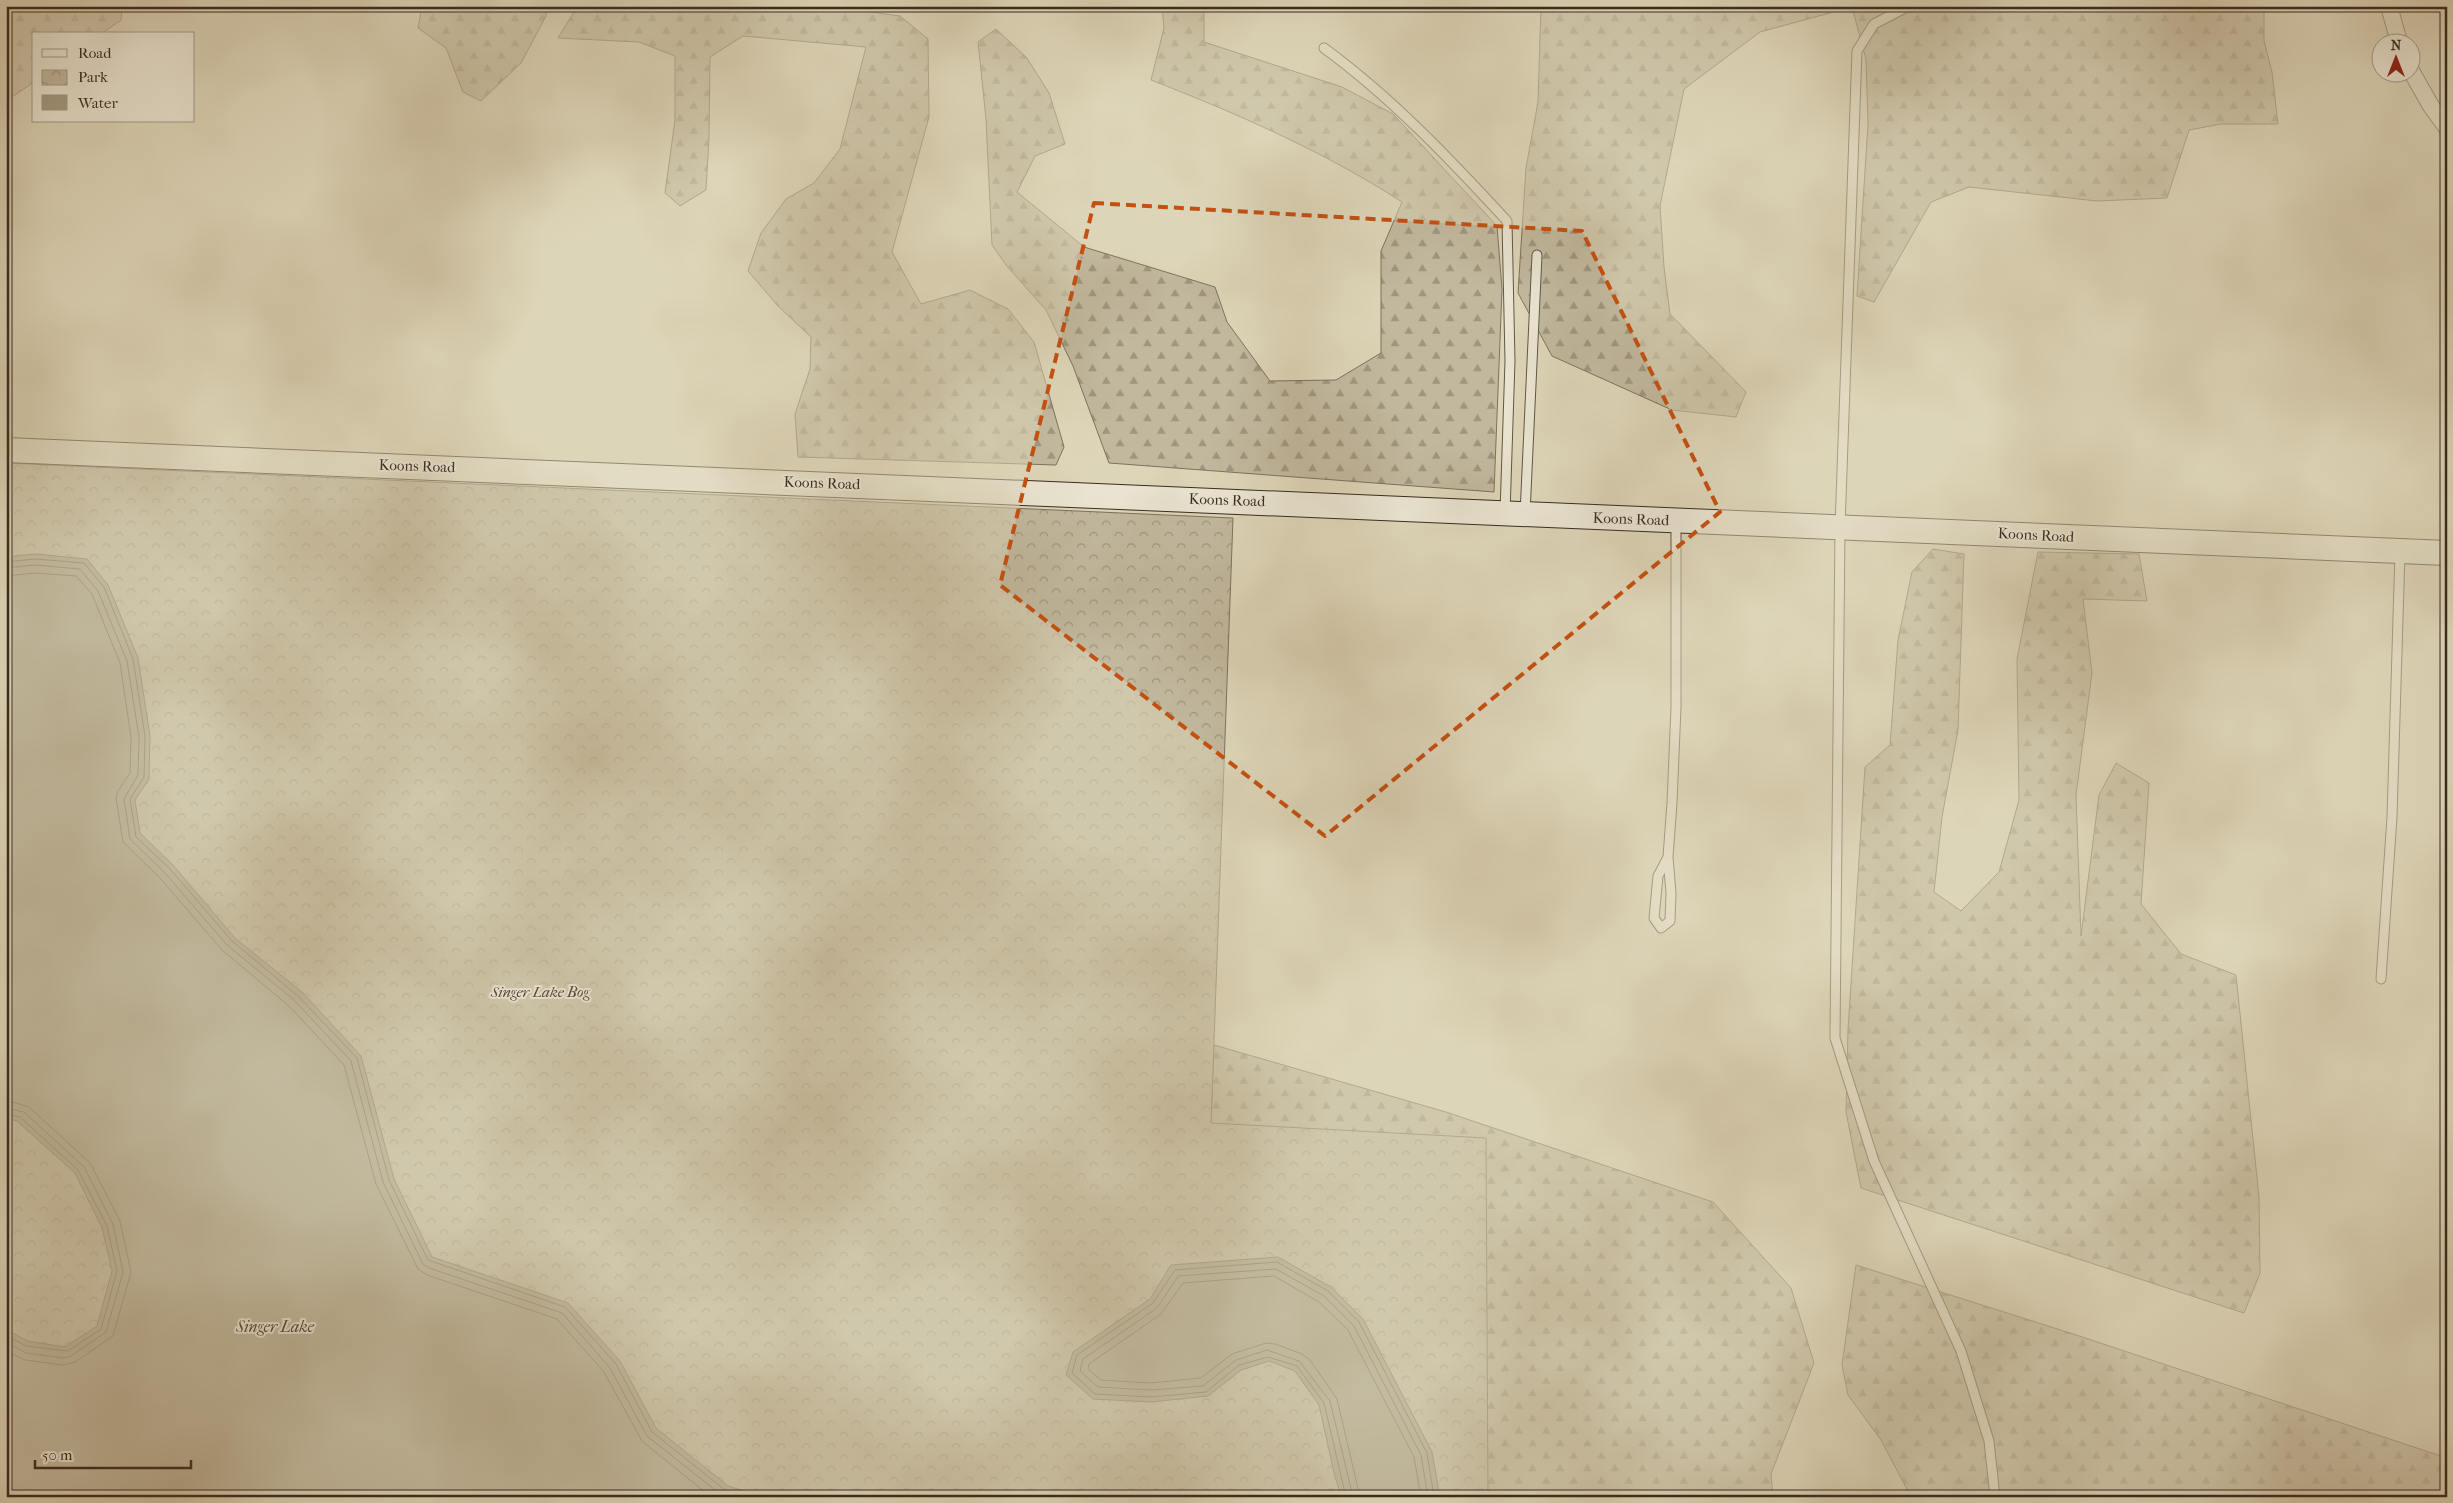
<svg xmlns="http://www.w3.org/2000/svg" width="2453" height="1503" font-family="'IM FELL French Canon',serif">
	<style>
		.forest { fill: url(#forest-firs); stroke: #7d725f }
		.park { fill: url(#park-crowns); stroke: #7d725f }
		.water { fill: #a59c84; stroke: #7a6f5c }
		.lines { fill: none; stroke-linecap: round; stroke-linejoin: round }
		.shore { stroke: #6f6452; stroke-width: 1 }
		.lane-casing { stroke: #625646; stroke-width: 11 }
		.street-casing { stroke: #625646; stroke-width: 18 }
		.secondary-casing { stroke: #392c20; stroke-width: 26 }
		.lane { stroke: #e9e4d1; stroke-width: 9 }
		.street { stroke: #e9e4d1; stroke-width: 16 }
		.secondary { stroke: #e9e4d1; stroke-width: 24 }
		.marked { fill: none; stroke: #c55010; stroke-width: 4; stroke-dasharray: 10 6; stroke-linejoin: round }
		.labels { text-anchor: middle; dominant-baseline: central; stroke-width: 4; stroke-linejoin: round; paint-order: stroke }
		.street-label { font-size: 15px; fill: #392c20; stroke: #e9e4d1 }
		.park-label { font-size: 15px; font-style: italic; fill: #544839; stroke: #e9e4d1 }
		.water-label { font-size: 16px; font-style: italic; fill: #544839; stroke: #e9e4d1 }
	</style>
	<defs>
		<pattern id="forest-firs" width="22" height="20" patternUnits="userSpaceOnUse" patternTransform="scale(1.25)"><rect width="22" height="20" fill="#c1b89e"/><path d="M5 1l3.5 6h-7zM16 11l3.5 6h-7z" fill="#9e9680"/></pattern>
		<pattern id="park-crowns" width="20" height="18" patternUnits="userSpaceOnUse" patternTransform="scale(1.25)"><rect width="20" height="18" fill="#c1b89e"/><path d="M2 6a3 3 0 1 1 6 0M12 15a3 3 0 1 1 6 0" fill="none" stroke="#9e9680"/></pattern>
	</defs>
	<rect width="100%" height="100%" fill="#ddd5b8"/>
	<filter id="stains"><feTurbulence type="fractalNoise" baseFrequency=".004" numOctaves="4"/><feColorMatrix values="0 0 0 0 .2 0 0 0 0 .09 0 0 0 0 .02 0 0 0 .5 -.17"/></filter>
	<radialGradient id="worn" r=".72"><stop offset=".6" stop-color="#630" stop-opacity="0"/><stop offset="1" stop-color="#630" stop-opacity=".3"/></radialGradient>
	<path class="forest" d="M6,6H122L121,20L101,34H34V82L6,101Z
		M422,6H546V16L521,63L481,101L463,92L446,48L418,28Z
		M827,6L900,16L928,39L929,117L892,252L921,304L970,290L1008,309L1034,342L1064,447L1056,465L798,457L795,414L810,369L811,337L778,306L748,271L761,233L786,199L814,183L840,149L866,47L743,36L710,57L709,138L706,190L680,206L665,193L675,120V56L639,42L558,38L577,7Z
		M1162,6H1204V42L1342,87L1393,114L1497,226L1502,289L1494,492L1109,463L1073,366L1046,310L1006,265L992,245L986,119L978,42L996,29L1027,58L1049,93L1065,144L1035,156L1017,192L1084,247L1215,287L1227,322L1270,381L1336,380L1381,353V251L1402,202C1325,152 1236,113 1151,80L1164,28Z
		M1541,6H2264V41L2272,72L2278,124H2221L2189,130L2167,198L2097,201L1969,187L1931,202L1874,302L1857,296L1868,124L1866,59L1852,7L1760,32L1684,89L1660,206L1664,267L1670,314L1746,392L1736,417L1672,410L1552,356L1518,293L1526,168L1538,102Z
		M1933,549L1964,554L1958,730L1942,817L1934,892L1961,911L1999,872L2019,800L2017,659L2038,552L2139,554L2147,601L2083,599L2092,673L2076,795L2081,936L2099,795L2116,763L2149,783L2141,904L2181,954L2236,975L2259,1197L2260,1273L2244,1313L1861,1188L1846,1112L1848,1030L1865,767L1890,745L1898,640L1912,572Z
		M1214,1045L1446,1112L1713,1202L1791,1288L1814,1363L1771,1474L1773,1497H978L1211,1124Z
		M1856,1265L2070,1333L2447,1458V1497H1911L1881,1440L1848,1395L1842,1365Z"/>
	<path class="park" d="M6,463L1233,518L1211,1123L1486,1138L1488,1497H6Z"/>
	<path class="water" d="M35,554L87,559L108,585L138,658L150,736L149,779L135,800L140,833L173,865L235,938L302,992L361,1056L394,1179L432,1257L568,1303L620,1361L656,1428L728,1486L764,1497H6V1329L27,1341L65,1347L97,1326L112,1271L102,1228L75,1173L17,1121L6,1118V557Z
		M1278,1257L1331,1287L1363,1319L1432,1452L1440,1497H1342L1335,1477L1319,1405L1295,1371L1269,1361L1241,1370L1208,1396L1151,1402L1093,1399L1066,1375L1073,1352L1150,1299L1171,1265Z"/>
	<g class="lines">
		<path class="shore" d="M6,562L35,559L84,563L104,587L133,659L145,736L144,777L130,799L136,837L170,869L232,941L298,996L357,1058L389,1180L428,1260L565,1307L616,1364L652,1432L725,1490L746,1497
			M6,568L35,565L80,569L98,591L127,661L139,737L138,775L124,799L130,839L165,873L227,945L294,1000L351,1061L383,1182L423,1264L429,1268L562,1313L610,1368L647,1436L724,1497
			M6,576L35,573L76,576L92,594L120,663L131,737L130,773L118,791L116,798L123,842L160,878L222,950L289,1006L344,1065L376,1184L418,1269L427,1275L557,1319L604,1372L642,1441L711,1497
			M6,1100L29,1107L90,1163L120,1221L131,1272L113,1336L75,1362L63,1365L25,1360L6,1351
			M6,1108L24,1112L84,1167L113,1224L123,1272L106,1332L71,1356L63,1358L26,1353L6,1342
			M6,1114L20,1117L78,1170L107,1226L117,1271L101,1329L68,1351L26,1346L6,1335
			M1346,1497L1324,1403L1297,1366L1268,1357L1239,1365L1206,1392L1151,1397L1095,1394L1072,1373L1077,1355L1153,1303L1175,1270L1277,1262L1328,1291L1359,1322L1427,1453L1434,1497
			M1353,1497L1330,1401L1299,1361L1267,1350L1236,1360L1203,1386L1151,1390L1098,1387L1080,1371L1083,1359L1157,1308L1178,1276L1276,1269L1324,1296L1354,1326L1421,1455L1428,1497
			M1360,1497L1337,1399L1310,1360L1302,1354L1275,1344L1266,1343L1232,1354L1201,1378L1151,1383L1101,1380L1088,1369L1089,1364L1161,1314L1183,1283L1274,1276L1319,1302L1348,1330L1414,1457L1421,1497"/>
		<g class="lane-casing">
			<path id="lane" d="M1916,6L1905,8L1874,24L1857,51L1840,527L1835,1038L1874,1161L1961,1351L1989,1441L1995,1497
				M1324,48C1392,98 1450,159 1507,221L1510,361L1505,513
				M1525,514L1537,255
				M1668,857L1671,893L1670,921L1661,928L1654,918L1658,876L1668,857L1672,803L1676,707V521
				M2381,979L2392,817L2400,552"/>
		</g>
		<g class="street-casing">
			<path id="street" d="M2389,6L2399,42
				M2410,69L2431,106L2447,128"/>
		</g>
		<g class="secondary-casing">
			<path id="secondary" d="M6,450L2447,553"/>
		</g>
		<use href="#lane" class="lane"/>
		<use href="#street" class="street"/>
		<use href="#secondary" class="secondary"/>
	</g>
	<path d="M0 0H2453V1503H0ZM1094,203L1582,231L1720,512L1325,836L1000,585Z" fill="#ddd5b8" fill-opacity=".55" fill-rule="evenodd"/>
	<path class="marked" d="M1094,203L1582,231L1720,512L1325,836L1000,585Z"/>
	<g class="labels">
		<g class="street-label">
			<text transform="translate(417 466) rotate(2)">Koons Road</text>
			<text transform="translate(822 483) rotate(2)">Koons Road</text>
			<text transform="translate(1227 500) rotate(2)">Koons Road</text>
			<text transform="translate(1631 519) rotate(2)">Koons Road</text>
			<text transform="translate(2036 535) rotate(3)">Koons Road</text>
		</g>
		<g class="park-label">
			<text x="540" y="992">Singer Lake Bog</text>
		</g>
		<g class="water-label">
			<text x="275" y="1326">Singer Lake</text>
		</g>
	</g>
	<rect width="2453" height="1503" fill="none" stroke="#ddd5b8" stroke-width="25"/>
	<rect x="8" y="8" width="2438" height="1488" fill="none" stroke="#392c20" stroke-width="2.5"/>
	<rect x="12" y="12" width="2428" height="1478" fill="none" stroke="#392c20"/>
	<rect x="32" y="32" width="162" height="90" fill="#e9e4d1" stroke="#a39a8a"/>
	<rect x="42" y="49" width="25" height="8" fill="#e9e4d1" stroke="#a39a8a"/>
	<text x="78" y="58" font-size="15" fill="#392c20">Road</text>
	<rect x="42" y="70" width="25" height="15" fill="url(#park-crowns)" stroke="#a39a8a"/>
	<text x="78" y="82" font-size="15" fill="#392c20">Park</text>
	<rect x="42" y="95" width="25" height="15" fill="#a59c84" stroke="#a39a8a"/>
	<text x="78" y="108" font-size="15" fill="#392c20">Water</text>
	<g transform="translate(2396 58)"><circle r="24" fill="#e9e4d1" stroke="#a39a8a"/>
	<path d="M0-4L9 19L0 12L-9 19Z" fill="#8f2418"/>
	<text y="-8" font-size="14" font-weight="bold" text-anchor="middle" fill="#392c20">N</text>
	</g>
	<path d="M35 1460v8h156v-8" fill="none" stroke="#392c20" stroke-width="2.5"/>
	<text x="42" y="1460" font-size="15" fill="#392c20" stroke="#e9e4d1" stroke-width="4" paint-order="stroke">50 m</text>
	<rect width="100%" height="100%" filter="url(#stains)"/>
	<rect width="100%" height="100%" fill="url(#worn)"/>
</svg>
